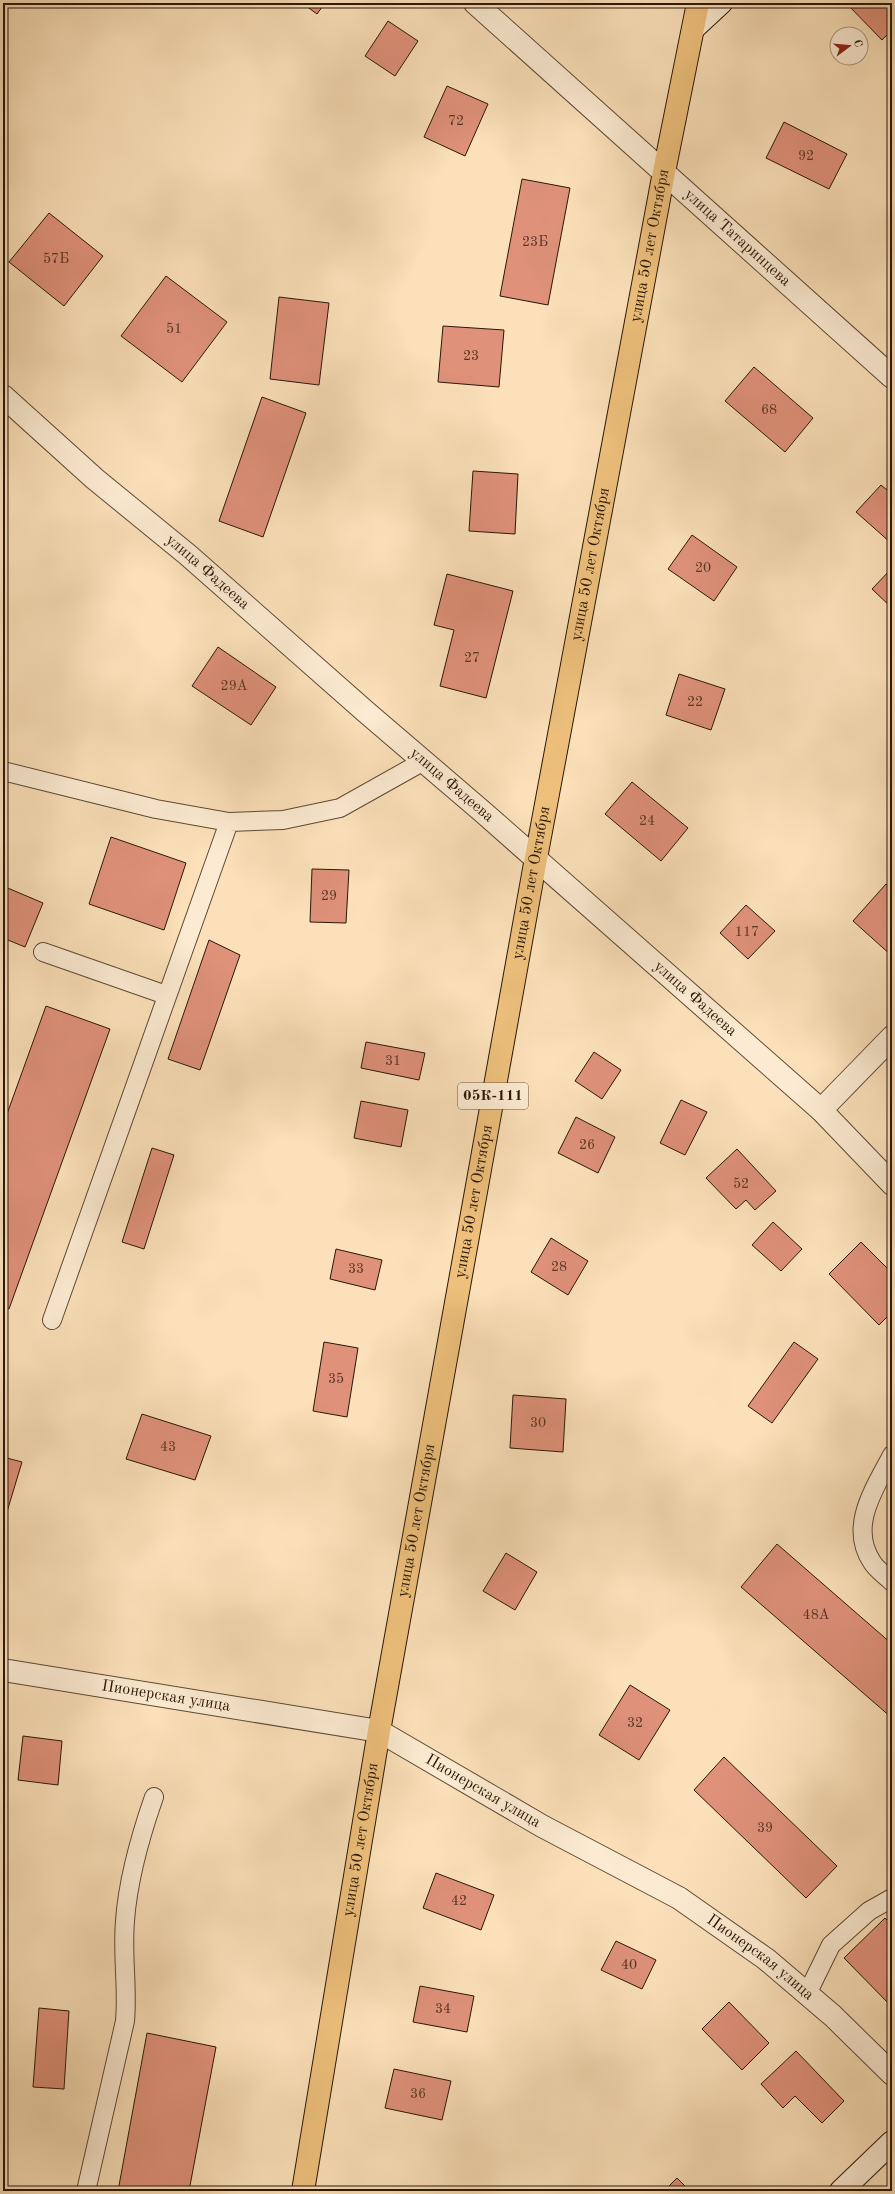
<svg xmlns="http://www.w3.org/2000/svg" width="895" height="2194" font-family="'Old Standard TT',serif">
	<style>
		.building { fill: #df917a; stroke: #2a1707 }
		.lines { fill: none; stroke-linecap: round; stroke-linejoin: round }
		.lane-casing { stroke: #5e4934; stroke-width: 20 }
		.street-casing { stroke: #5e4934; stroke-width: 24 }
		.secondary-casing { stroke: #2a1707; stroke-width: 24 }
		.primary-casing { stroke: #2a1707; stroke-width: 24 }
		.lane { stroke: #fcebd2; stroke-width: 18 }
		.street { stroke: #fcebd2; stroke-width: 22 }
		.secondary { stroke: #fcebd2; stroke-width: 22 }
		.primary { stroke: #eec07c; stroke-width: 22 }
		.labels { text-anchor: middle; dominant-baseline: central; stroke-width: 4; stroke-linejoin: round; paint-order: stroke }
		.number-label { font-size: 14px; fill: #573624 }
		.shield { fill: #fcebd2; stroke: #695744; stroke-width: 1 }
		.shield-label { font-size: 15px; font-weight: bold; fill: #2a1707 }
		.street-label { font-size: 16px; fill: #2a1707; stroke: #fcebd2 }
	</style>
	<rect width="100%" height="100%" fill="#fbe0b9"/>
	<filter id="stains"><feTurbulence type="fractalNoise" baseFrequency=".005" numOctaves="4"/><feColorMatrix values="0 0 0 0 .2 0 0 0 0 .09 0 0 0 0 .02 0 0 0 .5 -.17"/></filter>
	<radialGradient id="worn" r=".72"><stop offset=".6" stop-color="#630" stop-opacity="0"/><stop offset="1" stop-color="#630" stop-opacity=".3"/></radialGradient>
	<path class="building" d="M302,3H325L317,14Z
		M846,3H892V30L882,40Z
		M388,21L418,41L395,76L365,56Z
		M447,86L488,104L465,156L424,137Z
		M784,122L847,154L829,189L766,158Z
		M522,179L570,188L548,305L500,296Z
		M49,213L103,256L64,306L9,262Z
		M166,276L227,322L182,382L121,336Z
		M279,297L329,303L319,385L270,379Z
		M443,326L504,330L499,387L438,382Z
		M754,367L813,418L785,452L725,401Z
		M262,397L306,413L263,537L219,521Z
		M473,471L518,474L515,534L469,531Z
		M881,485L892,494L891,543L856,512Z
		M692,535L737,567L714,601L668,569Z
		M892,568V608L872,589Z
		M447,574L513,591L486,698L440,686L454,630L434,625Z
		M218,647L276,687L251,725L192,686Z
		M679,674L725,689L711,730L666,715Z
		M632,782L688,828L661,861L605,814Z
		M111,837L186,863L164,930L89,904Z
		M312,869L349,870L346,923L310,922Z
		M886,884L892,890V956L853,921Z
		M3,886L43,903L25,947L3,938Z
		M746,905L775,931L748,959L720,933Z
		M209,940L240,955L200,1070L168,1059Z
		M46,1006L110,1029L9,1309L3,1307V1125Z
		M366,1042L425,1053L419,1080L361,1068Z
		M594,1052L621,1070L602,1099L575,1081Z
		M681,1100L707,1112L685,1155L660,1143Z
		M361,1101L408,1110L401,1147L354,1138Z
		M576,1117L615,1137L598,1173L558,1153Z
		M152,1148L174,1155L144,1249L122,1242Z
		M737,1149L776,1191L755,1210L746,1200L736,1209L706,1178Z
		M773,1222L802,1249L781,1271L752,1245Z
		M551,1238L588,1261L568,1295L531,1272Z
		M861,1242L892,1273V1312L879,1325L829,1274Z
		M336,1249L382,1260L375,1290L330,1279Z
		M324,1342L358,1348L347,1417L313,1411Z
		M794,1342L818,1359L772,1423L748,1406Z
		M513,1395L566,1399L563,1452L510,1448Z
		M142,1414L211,1436L195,1480L126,1459Z
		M3,1457L22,1462L3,1525Z
		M777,1544L892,1644V1718L741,1587Z
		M506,1553L537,1572L515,1610L483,1591Z
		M630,1685L670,1710L639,1760L599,1735Z
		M23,1736L62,1741L58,1785L18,1780Z
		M724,1757L837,1866L806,1898L694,1790Z
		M436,1873L494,1895L481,1930L423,1908Z
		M885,1918L892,1925V2007L844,1958Z
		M616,1941L656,1960L642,1989L601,1970Z
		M420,1986L474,1996L467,2032L413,2022Z
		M729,2002L769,2043L742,2070L702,2029Z
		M39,2008L69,2011L64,2089L33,2087Z
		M147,2033L216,2047L189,2191H118Z
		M796,2051L844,2101L822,2123L795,2096L783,2108L761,2084Z
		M394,2069L451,2081L442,2120L385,2108Z
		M677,2178L690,2191H664Z"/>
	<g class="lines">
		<g class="lane-casing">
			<path id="lane" d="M3,771L156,809L229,822L283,820L340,808L424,761
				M43,952L166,995
				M52,1320L229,822
				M892,1455C875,1488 848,1526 872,1562C876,1569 886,1576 892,1582
				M807,1994L831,1945L869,1911L892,1898
				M86,2191L125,2021C128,1988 122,1954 125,1921C128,1878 140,1837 154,1797"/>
		</g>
		<g class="street-casing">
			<g id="street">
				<path id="s1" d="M475,3L892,377"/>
				<path id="s2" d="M3,396L95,479L188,555L366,712L484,813L821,1110L892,1184"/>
				<path d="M821,1110L892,1037"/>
				<path id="s3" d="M3,1670L379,1731L542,1826L679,1898L766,1959L833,2016L892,2074"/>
			</g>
		</g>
		<g class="secondary-casing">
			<path id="secondary" d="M694,28L721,3
				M841,2191L892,2142"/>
		</g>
		<g class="primary-casing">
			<g id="primary">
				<path id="s4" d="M303,2191L379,1731L536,858L664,172L698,3"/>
			</g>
		</g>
		<use href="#lane" class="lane"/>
		<use href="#street" class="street"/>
		<use href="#secondary" class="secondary"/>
		<use href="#primary" class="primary"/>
	</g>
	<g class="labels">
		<g class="number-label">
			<text x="456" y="121">72</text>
			<text x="806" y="156">92</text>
			<text x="535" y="242">23Б</text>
			<text x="56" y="259">57Б</text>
			<text x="174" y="329">51</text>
			<text x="471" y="356">23</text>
			<text x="769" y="410">68</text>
			<text x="703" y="568">20</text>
			<text x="472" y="658">27</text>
			<text x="234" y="686">29А</text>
			<text x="695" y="702">22</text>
			<text x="647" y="821">24</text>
			<text x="329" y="896">29</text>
			<text x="747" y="932">117</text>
			<text x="393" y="1061">31</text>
			<text x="587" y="1145">26</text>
			<text x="741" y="1184">52</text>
			<text x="559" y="1267">28</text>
			<text x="356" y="1269">33</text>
			<text x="336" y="1379">35</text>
			<text x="538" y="1423">30</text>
			<text x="168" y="1447">43</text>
			<text x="816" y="1615">48А</text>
			<text x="635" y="1723">32</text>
			<text x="765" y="1828">39</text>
			<text x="459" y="1901">42</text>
			<text x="629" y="1965">40</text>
			<text x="443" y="2009">34</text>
			<text x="418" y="2094">36</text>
		</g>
		<rect class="shield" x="458" y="1083" width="70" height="26" rx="3"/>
		<g class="shield-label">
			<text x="493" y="1096">05К-111</text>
		</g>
		<g class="street-label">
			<text stroke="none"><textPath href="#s1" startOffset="352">улица Татаринцева</textPath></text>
			<text stroke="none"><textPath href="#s4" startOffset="1976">улица 50 лет Октября</textPath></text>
			<text stroke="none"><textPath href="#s4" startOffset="1652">улица 50 лет Октября</textPath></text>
			<text stroke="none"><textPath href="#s2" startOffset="270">улица Фадеева</textPath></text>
			<text stroke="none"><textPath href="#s2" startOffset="594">улица Фадеева</textPath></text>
			<text stroke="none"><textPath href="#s4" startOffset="1328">улица 50 лет Октября</textPath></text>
			<text stroke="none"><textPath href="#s2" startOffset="918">улица Фадеева</textPath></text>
			<text stroke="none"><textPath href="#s4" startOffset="1004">улица 50 лет Октября</textPath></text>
			<text stroke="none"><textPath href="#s4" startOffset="680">улица 50 лет Октября</textPath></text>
			<text stroke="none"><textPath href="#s3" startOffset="165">Пионерская улица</textPath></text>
			<text stroke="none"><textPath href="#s3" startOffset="501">Пионерская улица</textPath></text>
			<text stroke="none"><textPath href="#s4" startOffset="356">улица 50 лет Октября</textPath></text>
			<text stroke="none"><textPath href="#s3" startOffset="825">Пионерская улица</textPath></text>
		</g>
	</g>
	<rect width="895" height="2194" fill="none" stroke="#fbe0b9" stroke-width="16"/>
	<rect x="4" y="4" width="887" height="2186" fill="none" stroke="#2a1707" stroke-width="2"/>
	<rect x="8" y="8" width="879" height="2178" fill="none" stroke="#2a1707"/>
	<g transform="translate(849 46) rotate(74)"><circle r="19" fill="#fcebd2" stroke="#a89681"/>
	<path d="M0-3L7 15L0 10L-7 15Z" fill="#8f2418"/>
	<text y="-6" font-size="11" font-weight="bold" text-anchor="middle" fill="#2a1707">С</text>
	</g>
	<rect width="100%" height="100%" filter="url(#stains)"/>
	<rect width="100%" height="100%" fill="url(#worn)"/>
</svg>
